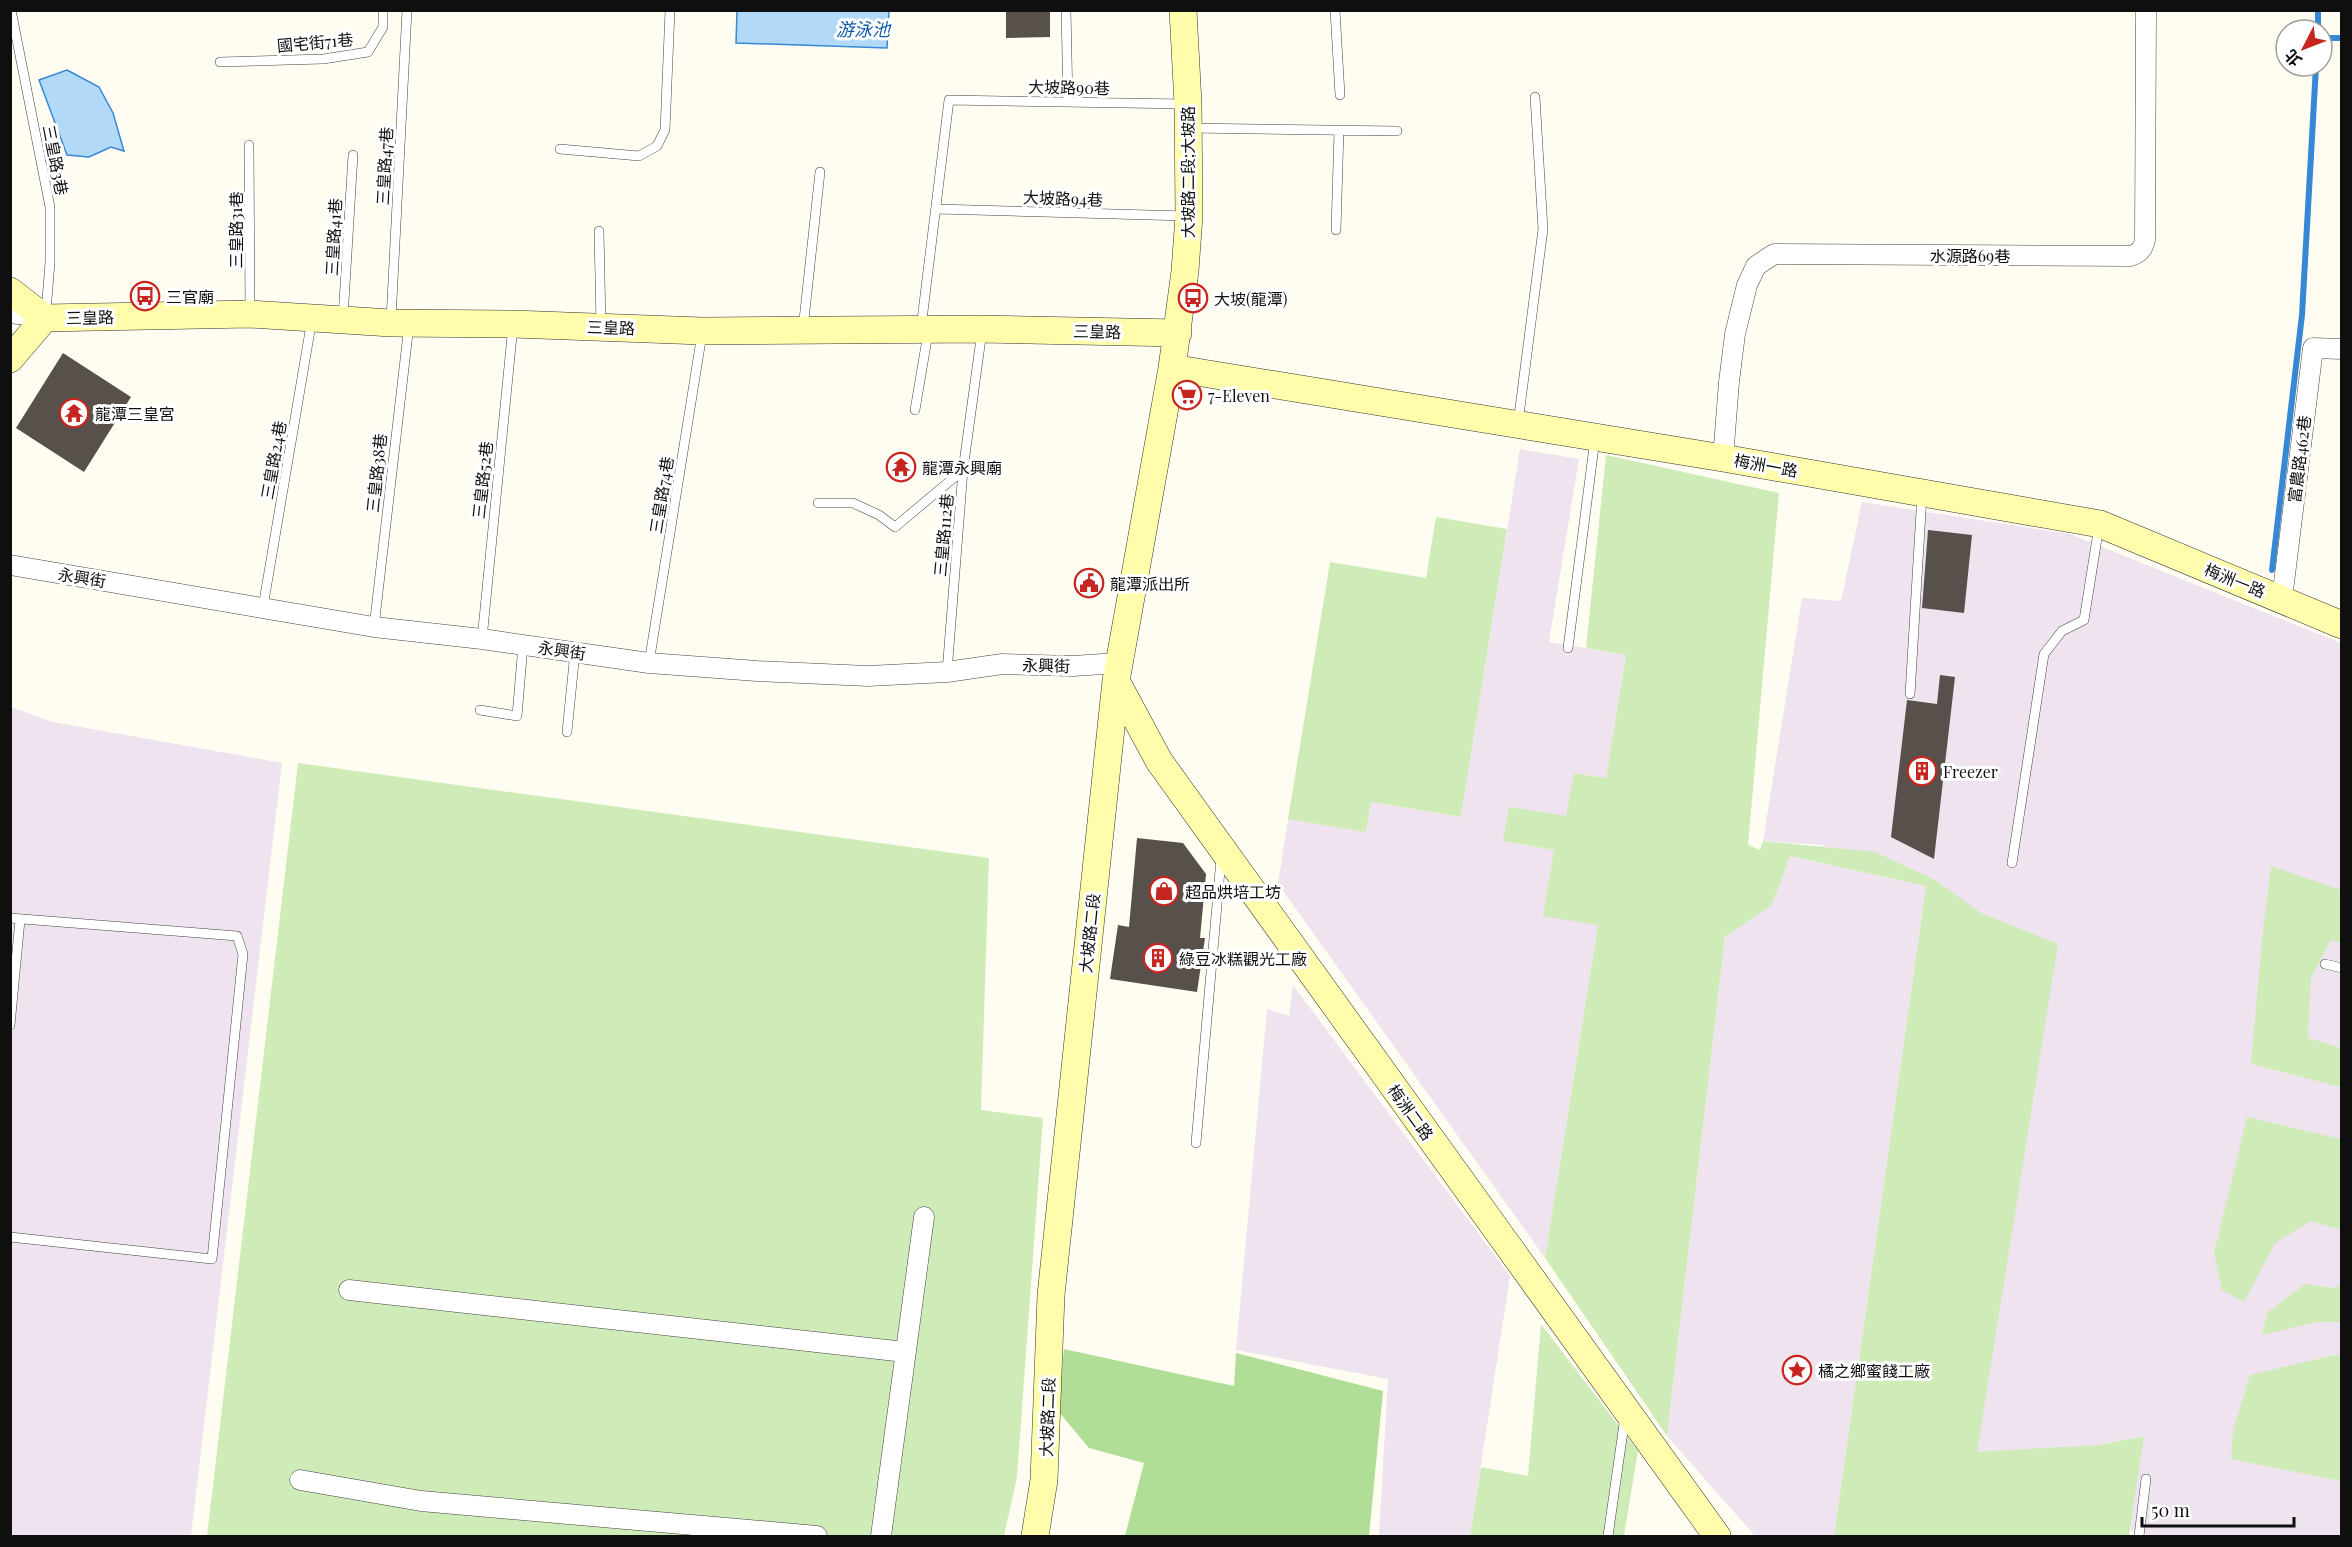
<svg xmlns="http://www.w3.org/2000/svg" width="2352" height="1547" font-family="'Playfair Display','Noto Sans TC',serif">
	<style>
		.industrial { fill: #eee3ee }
		.green { fill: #cfecb8 }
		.forest { fill: #b1de97 }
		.water { fill: #b3d9f9; stroke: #3688d4; stroke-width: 1.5 }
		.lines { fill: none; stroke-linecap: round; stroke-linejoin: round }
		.stream { stroke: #3688d4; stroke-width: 6 }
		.building { fill: #58514b }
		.lane-casing { stroke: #424242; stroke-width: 10 }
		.street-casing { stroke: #424242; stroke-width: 21 }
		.secondary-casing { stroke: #313131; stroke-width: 28 }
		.lane { stroke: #fff; stroke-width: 9 }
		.street { stroke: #fff; stroke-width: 20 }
		.secondary { stroke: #fffdac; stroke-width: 27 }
		.labels { text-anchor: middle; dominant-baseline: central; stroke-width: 6; stroke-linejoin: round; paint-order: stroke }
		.street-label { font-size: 16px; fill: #0f0f0f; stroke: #fff }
		.poi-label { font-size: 16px; fill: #0f0f0f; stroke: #fff; text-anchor: start }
		.water-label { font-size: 18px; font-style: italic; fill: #115aa8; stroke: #fff }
	</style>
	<rect width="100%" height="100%" fill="#fffdf1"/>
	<path class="industrial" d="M1520,449L1579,459L1549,642L1626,655L1606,778L1574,773L1567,817L1503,841L1554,850L1598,925L1545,1258L1278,884L1288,819L1366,832L1371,802L1461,817Z
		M1862,502L2070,534L2341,643V1536H2152L2130,1530L2143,1436L2099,1445L1977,1453V911L1935,880L1821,845L1763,841L1802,598L1841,601Z
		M11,707L53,722L282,763L191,1536H11Z
		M1790,856L1926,886L1834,1536H1755L1667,1436L1725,937L1772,905Z
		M1293,985L1510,1276L1470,1536H1379L1388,1379L1236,1350L1267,1009L1289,1016Z"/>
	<path class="green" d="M1606,455L1779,493L1748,845L1760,850L1763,841L1875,852L1935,880L1981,913L2058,944L1977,1452L2099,1445L2144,1436L2129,1536H1834L1926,886L1790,856L1772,905L1725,937L1667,1436L1545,1258L1598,925L1543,916L1554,850L1503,841L1509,807L1566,816L1574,773L1606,778L1626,655L1586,648Z
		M1436,517L1507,529L1461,817L1371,802L1366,832L1288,819L1330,562L1426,578Z
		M298,763L989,858L981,1110L1043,1118L1017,1477L1004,1536H207Z
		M2271,866L2341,890V943L2331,940L2311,978L2308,1038L2341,1048V1087L2251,1064L2262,940Z
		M2247,1117L2341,1139L2342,1230L2311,1221L2275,1243L2244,1302L2222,1290L2214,1253Z
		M2305,1284L2334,1288L2341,1285V1322H2317L2262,1335L2267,1313Z
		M1541,1324L1638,1451L1624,1536H1470L1481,1467L1528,1476Z
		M2335,1355H2341V1481L2231,1459L2233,1431L2250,1375Z"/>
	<path class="forest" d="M1064,1349L1234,1386L1236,1353L1383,1391L1369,1536H1125L1144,1463L1089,1448L1058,1411Z"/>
	<path class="water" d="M737,11H889L887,48L736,43Z
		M67,70L99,87L113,113L124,151L111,147L89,157L67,155L39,80Z"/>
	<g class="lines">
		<path class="stream" d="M2318,30V10
			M2322,38H2342
			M2272,570L2302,315L2316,66"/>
	</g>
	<path class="building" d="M1006,10H1050V37L1006,38Z
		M63,353L131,397L84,472L16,428Z
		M1928,530L1972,535L1964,613L1922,608Z
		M1940,675L1955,677L1934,859L1891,837L1907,700L1937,704Z
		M1137,838L1183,843L1206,874L1200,938H1205L1197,992L1110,979L1118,925L1129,927Z"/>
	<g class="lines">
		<g class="lane-casing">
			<path id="lane" d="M11,10L50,207V262L46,312
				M1066,10L1068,102
				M1335,10L1340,95
				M220,62L323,59L368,52L383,27V10
				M1190,128L1397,131
				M249,145L250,312
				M560,149L639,156L657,146L665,130L670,10
				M937,209L1186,216
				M1336,230L1339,130
				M599,231L601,324
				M343,318L353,155
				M391,320L407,10
				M921,328L949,100L1185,104
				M803,329L820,172
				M915,410L928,333
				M1518,423L1543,229L1535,97
				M818,503H853L879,515L895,527L963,470
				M263,607L312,319
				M374,627L409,325
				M482,639L513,326
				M1568,648L1595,439
				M649,663L702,334
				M947,672L963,470L982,331
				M1910,694L1922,495
				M480,710L517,716L523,645
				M567,732L575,652
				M2012,863L2044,654L2062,631L2084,620L2099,526
				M10,918L237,936L243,954L212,1259L10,1237
				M2325,964L2342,968
				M10,1025L20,920
				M1196,1143L1221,859
				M1608,1536L1625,1417
				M2139,1536L2146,1479"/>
		</g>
		<g class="street-casing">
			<path id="street" d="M10,313L43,317
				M1723,458L1729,382L1735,334L1747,285L1756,266L1774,254L2130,256C2139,254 2143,249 2145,240L2146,10
				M10,565L374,627L482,639L649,663L757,671L868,676L947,672L1002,664L1073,666L1118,663
				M2282,599L2313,348L2342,349
				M349,1290L905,1352
				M300,1480L421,1501L817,1536
				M881,1536L924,1217"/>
		</g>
		<g class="secondary-casing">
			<path id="secondary" d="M10,291L45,318
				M45,318L250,314L391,323L513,324L702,331L982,329L1178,333
				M10,359L45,318
				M1172,368L1723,458L2100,524L2342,625
				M1116,681L1159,761L1717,1536
				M1035,1536L1044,1480L1051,1295L1116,681L1172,368L1185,271L1189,216L1188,104L1183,10"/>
		</g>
		<use href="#lane" class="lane"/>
		<use href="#street" class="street"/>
		<use href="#secondary" class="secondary"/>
	</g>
	<defs>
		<g id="bus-ring" transform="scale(1.5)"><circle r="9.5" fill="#fff" stroke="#c7251f" stroke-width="1.5"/><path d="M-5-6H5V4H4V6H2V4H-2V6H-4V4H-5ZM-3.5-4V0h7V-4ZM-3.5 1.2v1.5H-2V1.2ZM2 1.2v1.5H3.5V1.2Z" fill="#c7251f"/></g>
		<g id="supermarket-ring" transform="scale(1.5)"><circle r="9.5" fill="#fff" stroke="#c7251f" stroke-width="1.5"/><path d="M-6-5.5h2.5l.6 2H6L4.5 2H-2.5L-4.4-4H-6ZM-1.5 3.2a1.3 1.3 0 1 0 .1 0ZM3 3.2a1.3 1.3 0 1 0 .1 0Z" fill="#c7251f"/></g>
		<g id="temple-ring" transform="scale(1.5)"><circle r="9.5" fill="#fff" stroke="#c7251f" stroke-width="1.5"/><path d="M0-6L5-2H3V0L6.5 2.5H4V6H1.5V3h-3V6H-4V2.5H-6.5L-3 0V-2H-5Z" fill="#c7251f"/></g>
		<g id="civic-ring" transform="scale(1.5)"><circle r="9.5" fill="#fff" stroke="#c7251f" stroke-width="1.5"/><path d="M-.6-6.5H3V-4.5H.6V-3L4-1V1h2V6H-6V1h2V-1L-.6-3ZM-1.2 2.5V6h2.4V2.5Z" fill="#c7251f"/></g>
		<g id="building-ring" transform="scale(1.5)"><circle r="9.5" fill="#fff" stroke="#c7251f" stroke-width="1.5"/><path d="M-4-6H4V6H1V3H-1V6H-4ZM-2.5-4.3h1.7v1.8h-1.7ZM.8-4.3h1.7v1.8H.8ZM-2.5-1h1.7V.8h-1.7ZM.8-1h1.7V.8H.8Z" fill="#c7251f"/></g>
		<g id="shop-ring" transform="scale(1.5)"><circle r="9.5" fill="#fff" stroke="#c7251f" stroke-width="1.5"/><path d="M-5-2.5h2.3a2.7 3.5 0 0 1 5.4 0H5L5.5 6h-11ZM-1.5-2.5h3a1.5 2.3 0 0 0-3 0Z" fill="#c7251f"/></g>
		<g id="sight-ring" transform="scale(1.5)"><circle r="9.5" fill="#fff" stroke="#c7251f" stroke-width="1.5"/><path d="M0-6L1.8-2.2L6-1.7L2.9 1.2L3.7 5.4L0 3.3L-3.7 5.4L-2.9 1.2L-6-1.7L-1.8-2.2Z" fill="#c7251f"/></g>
	</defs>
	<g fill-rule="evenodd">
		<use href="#bus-ring" x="145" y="296"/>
		<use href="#bus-ring" x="1193" y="298"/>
		<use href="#supermarket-ring" x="1187" y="395"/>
		<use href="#temple-ring" x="74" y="413"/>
		<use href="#temple-ring" x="901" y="467"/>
		<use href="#civic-ring" x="1089" y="583"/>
		<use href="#building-ring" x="1922" y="771"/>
		<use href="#shop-ring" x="1164" y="891"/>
		<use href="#building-ring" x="1158" y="958"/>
		<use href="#sight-ring" x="1797" y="1370"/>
	</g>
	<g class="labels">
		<g class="street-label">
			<text transform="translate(315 42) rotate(-5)">國宅街71巷</text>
			<text transform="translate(1069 87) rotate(1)">大坡路90巷</text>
			<text transform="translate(56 160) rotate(79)">三皇路3巷</text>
			<text transform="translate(384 166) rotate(-87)">三皇路47巷</text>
			<text transform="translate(1187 172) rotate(-90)">大坡路二段;大坡路</text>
			<text transform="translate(1063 198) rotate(2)">大坡路94巷</text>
			<text transform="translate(235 230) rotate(-90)">三皇路31巷</text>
			<text transform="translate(333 237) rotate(-87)">三皇路41巷</text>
			<text x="1970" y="255">水源路69巷</text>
			<text transform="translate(90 317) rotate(-1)">三皇路</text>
			<text transform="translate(611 327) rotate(2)">三皇路</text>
			<text transform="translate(1097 331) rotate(1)">三皇路</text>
			<text transform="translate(2299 459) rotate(-83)">富農路462巷</text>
			<text transform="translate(273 460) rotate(-80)">三皇路24巷</text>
			<text transform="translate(1766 465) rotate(10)">梅洲一路</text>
			<text transform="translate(376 473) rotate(-84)">三皇路38巷</text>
			<text transform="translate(482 480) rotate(-84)">三皇路52巷</text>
			<text transform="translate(661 495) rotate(-81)">三皇路74巷</text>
			<text transform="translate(943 535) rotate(-85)">三皇路112巷</text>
			<text transform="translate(82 577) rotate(9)">永興街</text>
			<text transform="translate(2235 580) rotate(22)">梅洲一路</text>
			<text transform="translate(562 650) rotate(8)">永興街</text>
			<text transform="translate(1046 665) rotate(1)">永興街</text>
			<text transform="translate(1089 933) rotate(-84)">大坡路二段</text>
			<text transform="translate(1411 1112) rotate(54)">梅洲二路</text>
			<text transform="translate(1047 1417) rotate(-88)">大坡路二段</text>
		</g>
		<g class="poi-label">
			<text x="166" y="296">三官廟</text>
			<text x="1214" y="298">大坡(龍潭)</text>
			<text x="1208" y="395">7-Eleven</text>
			<text x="95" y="413">龍潭三皇宮</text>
			<text x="922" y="467">龍潭永興廟</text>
			<text x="1110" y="583">龍潭派出所</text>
			<text x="1943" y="771">Freezer</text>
			<text x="1185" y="891">超品烘培工坊</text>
			<text x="1179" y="958">綠豆冰糕觀光工廠</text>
			<text x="1818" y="1370">橘之鄉蜜餞工廠</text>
		</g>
		<g class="water-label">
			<text x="863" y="29">游泳池</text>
		</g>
	</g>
	<rect width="2352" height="1547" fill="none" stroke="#0f0f0f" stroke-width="24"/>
	<g transform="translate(2304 48) rotate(228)"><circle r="28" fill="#ffffff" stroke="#9f9f9f" stroke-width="1.5"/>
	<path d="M0-4.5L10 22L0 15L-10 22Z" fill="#c7251f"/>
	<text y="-9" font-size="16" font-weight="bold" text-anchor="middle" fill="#0f0f0f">北</text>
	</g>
	<path d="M2142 1517v9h152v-9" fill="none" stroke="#0f0f0f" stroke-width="3"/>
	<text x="2151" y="1517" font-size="18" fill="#0f0f0f" stroke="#ffffff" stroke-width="4.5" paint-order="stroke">50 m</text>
</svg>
